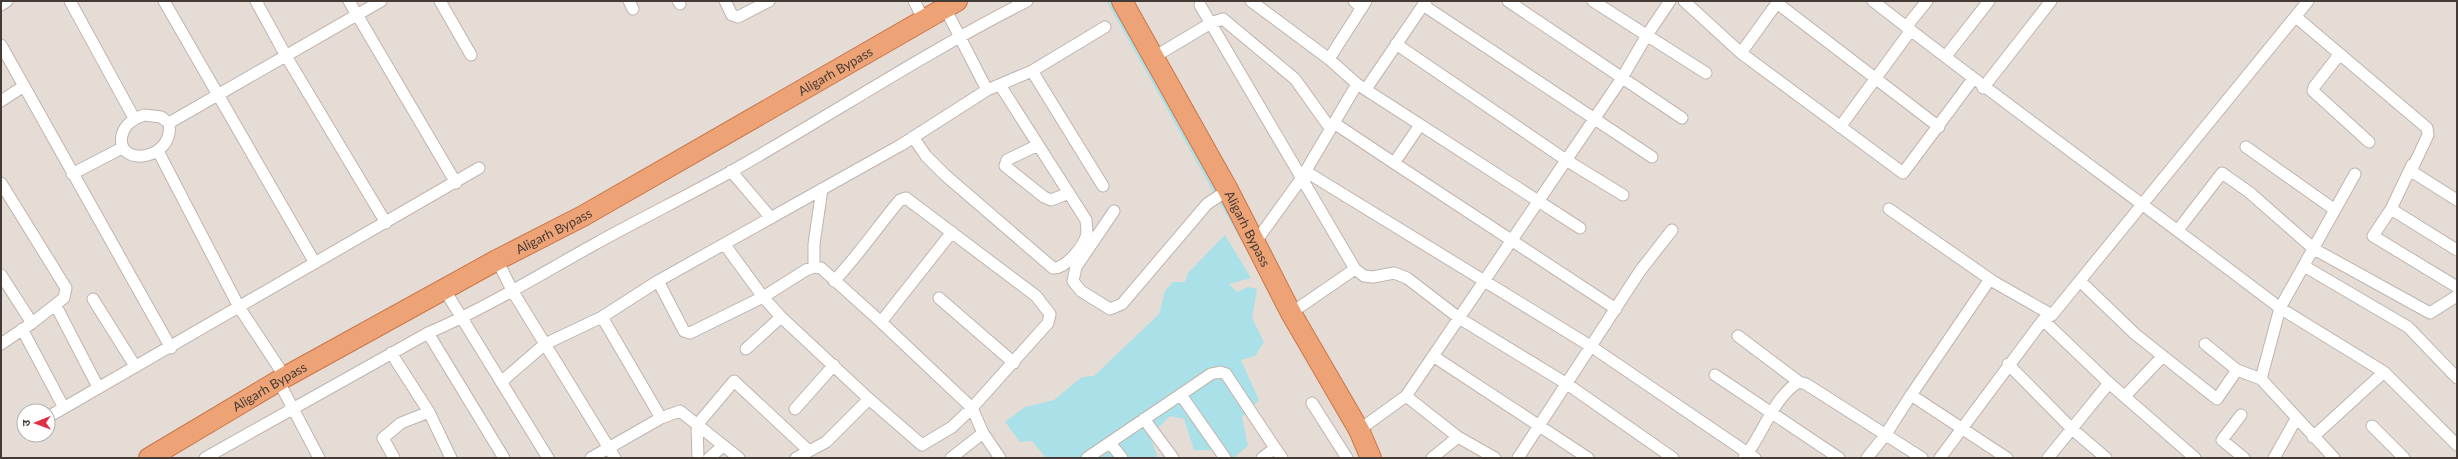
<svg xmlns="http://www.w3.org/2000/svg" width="2458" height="459" font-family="Lato,'Noto Sans Devanagari',sans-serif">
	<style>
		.residential { fill: #e5dcd6; fill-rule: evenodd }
		.water { fill: #aae0e8 }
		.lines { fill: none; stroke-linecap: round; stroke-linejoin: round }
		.stream { stroke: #aae0e8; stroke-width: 2.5 }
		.street-casing { stroke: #bfb4ae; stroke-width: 13 }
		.highway-casing { stroke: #cb7548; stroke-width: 22 }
		.street { stroke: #fff; stroke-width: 11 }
		.highway { stroke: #eda376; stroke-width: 20 }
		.labels { text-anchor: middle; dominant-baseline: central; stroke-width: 4; stroke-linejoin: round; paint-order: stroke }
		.street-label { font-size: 13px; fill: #443b37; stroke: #fff }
	</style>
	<rect width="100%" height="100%" fill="#f1ebe7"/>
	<path class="residential" d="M1,1H2457V458H1ZM24,411H48V435H24Z"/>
	<path class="water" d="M1225,235L1251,278L1229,284L1237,292L1248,287L1257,289L1252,318L1264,342L1255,356L1241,360L1259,400L1242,417L1248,446L1233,458H1224L1211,450H1194L1184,419L1170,416L1150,436L1158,458H1046L1032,441L1020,442L1005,422L1025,407L1054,400L1082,377L1094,376L1159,314L1165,291L1173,282H1185L1188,273Z"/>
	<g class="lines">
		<path class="stream" d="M1108,1L1216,194
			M1219,199L1248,250"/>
		<g class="street-casing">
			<path id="street" d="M70,1L134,118
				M164,1L315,263
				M256,1L286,56L386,223
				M349,1L456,183
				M440,1L471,55
				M629,1L633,9
				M678,1L680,4
				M725,1L732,15L738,17L769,1
				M914,1L924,20
				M1251,1L1329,59L1357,84L1301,179L1254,244
				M1354,1L1362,8
				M1508,1L1682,118
				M1593,1L1706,73
				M1684,1L1741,53L1903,173L1973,79
				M1778,1L1777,3L1939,127
				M1873,1C2007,106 2145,205 2280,308L2261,379
				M1,5L7,1
				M1200,5L1355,269L1364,276L1373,277L1394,273L1407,278L1459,318L1567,384L1673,458
				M1423,5L1652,157
				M945,8L987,90
				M2296,17L2427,128L2428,135L2411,171L2457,200
				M1906,27L1927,1
				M1396,44L1566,160L1623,195
				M1,45L171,348
				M1741,53L1777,3
				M2339,55L2314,87L2313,91L2369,142
				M1946,56L1989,1
				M1154,57L1211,23L1223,19L1295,79L1330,128
				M1329,59L1366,1
				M1032,71L1103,186
				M1357,84L1580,228
				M1983,88L2051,1
				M1366,89L1426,1
				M1,101L24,86
				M144,115L161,117L169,123C175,161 115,168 122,135C125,124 133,119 144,115Z
				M169,123L381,1
				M1334,123L1394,163L1420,125
				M1840,127L1911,30
				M913,137L926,156L945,175L1053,268C1066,269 1085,245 1087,233C1087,229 1086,223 1086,220L1000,85
				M1038,145L1007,160L1005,166L1044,197L1051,200L1069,193
				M2246,147L2335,210
				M158,151L239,307L285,377
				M1394,163L1616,309
				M2412,165L2391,209L2373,236L2457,287
				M731,171L771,218
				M1305,171L1592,347L1755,458
				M72,174L122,148
				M2355,174L2280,308L2384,372L2457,445
				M1,183L66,288L64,298L32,323
				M1889,209L1994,282L2052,315
				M2391,209L2457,250
				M1114,211L1076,267L1073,281L1081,291L1110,309L1122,304L1207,204L1228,190
				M2178,230L2222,173L2249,192L2314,249L2430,313L2457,296
				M725,245L763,297L781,317L869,399L922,445L952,427L972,408L1048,323L1050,314L1036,296L906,198L900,200C878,226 858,256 834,281
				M497,260L513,292L615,458
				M2304,266L2408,327L2457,378
				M814,267V244L822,189
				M1,275L32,323L1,344
				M1990,279L1911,395L2007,458
				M658,281L684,331L690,333L763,297L806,270L814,267L821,268L881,322L972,408L983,433L1000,458
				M2080,281L2135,334L2217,399L2237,370L2205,344
				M444,289L548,458
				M939,298L1014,363
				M93,299L135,366
				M56,306L98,387
				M1291,313L1355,269
				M602,317L661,418L680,411L739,458
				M2043,320L2109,383L2195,458
				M881,322L952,232
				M22,329L64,408
				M428,333L504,458
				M1738,336L1799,382
				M746,349L781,317
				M391,353L429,412L451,458
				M1433,356L1588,458
				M2008,364L2072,429L2106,458
				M2237,370L2261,379L2334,458
				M1715,375L1839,458
				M279,382L319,458
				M501,382L545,344L602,317L658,281L901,145L987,90L1032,71L1105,27
				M1181,395L1225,458
				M1406,396L1458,437L1495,458
				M2125,396L2163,356
				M1312,403L1347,458
				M795,409L834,365
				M2241,415L2222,440L2244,458
				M48,417L479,168
				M1144,419L1173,458
				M2372,426L2404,458
				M1359,430L1406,396L1622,78L1647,35L1670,1
				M2313,437L2384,372
				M1110,443L1122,458
				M1275,448L1282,458
				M205,458L428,333C486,308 539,275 595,244C640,219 687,196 732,171C831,115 926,52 1027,1
				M394,458L383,438L401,423L429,412
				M591,458L661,418
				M698,458L697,425L734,381L808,450
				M709,458L723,446
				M796,458L826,442L869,399
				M951,458L983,433
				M1087,458L1211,374L1220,372L1226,374L1275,448L1262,458
				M1432,458L1458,437
				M1518,458L1640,271L1672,230
				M1744,458C1762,436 1774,396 1799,382L1806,384L1922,458
				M1867,458L1886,434L1911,395
				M1940,458L2043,320L2052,315L2308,1
				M2048,458L2109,383
				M2274,458L2296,419"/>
		</g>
		<g class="highway-casing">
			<g id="highway">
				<path id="s1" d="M1122,1L1228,190L1291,313L1359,430L1371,458"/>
				<path id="s2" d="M149,458L285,377L497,260L583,216L957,1"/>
			</g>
		</g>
		<use href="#street" class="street"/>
		<use href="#highway" class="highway"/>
	</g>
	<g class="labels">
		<g class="street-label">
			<text stroke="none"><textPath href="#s2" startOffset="788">Aligarh Bypass</textPath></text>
			<text stroke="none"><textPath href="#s1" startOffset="260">Aligarh Bypass</textPath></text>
			<text stroke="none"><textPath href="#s2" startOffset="464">Aligarh Bypass</textPath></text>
			<text stroke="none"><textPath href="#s2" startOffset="140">Aligarh Bypass</textPath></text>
		</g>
	</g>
	<rect width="2458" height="459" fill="none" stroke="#443b37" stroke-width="4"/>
	<g transform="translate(36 423) rotate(269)"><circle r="19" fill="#ffffff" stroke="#b4b1af"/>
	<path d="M0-3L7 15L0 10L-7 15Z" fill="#e12e47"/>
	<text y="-6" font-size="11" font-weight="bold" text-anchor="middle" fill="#443b37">उ</text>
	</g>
</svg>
